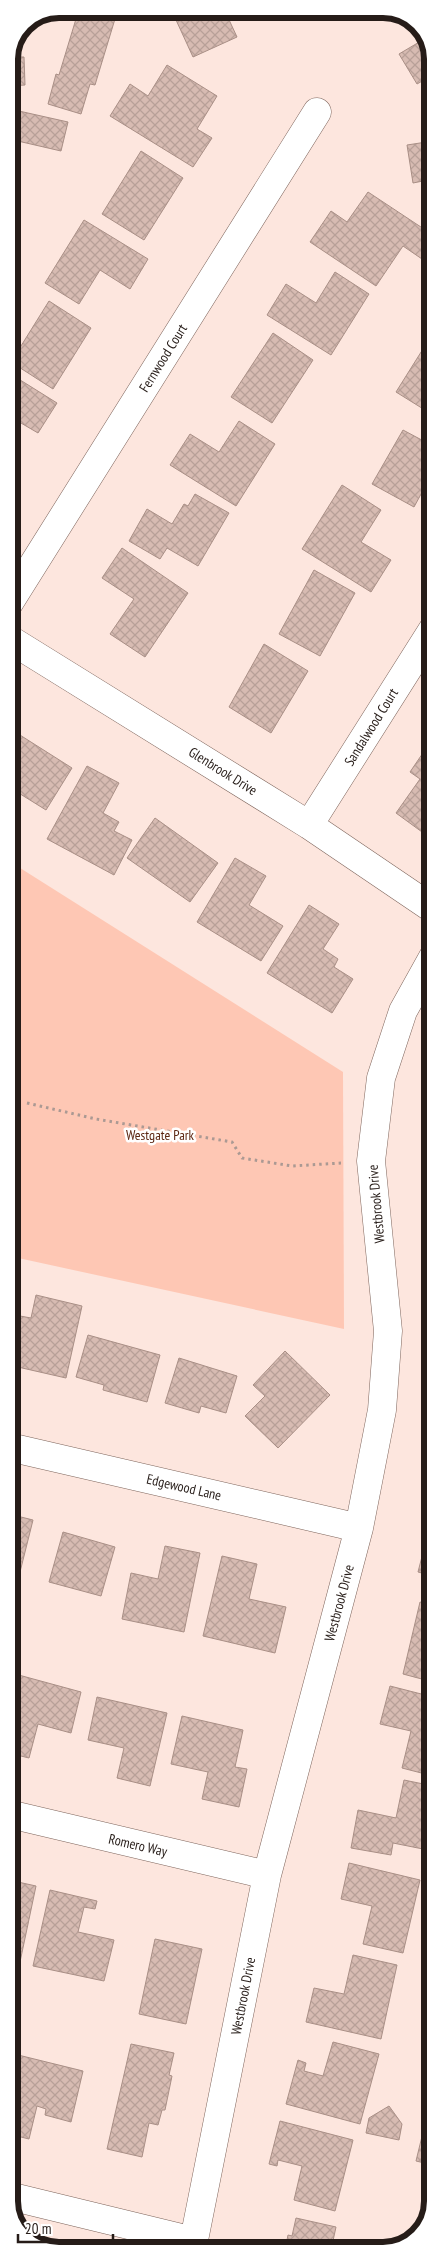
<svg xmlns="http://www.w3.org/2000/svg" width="442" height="2259" font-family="'PT Sans Narrow',sans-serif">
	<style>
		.park { fill: #fec7b4 }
		.building { fill: url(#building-cross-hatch); stroke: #a98f86 }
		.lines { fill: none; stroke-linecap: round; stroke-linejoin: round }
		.minor-casing { stroke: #7e655c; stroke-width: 29 }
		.path { stroke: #ab9993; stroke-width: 3; stroke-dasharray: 2.5 4; stroke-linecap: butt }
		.minor { stroke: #fff; stroke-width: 28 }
		.labels { text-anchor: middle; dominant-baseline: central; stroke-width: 5; stroke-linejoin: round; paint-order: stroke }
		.street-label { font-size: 14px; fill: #261c18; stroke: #fff }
		.park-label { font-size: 14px; fill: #5c2713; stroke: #fff }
		.rim { fill: none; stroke: #261c18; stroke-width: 6 }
	</style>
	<defs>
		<pattern id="building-cross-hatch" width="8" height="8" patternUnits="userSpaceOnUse" patternTransform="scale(1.25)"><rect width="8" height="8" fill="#d7bbb2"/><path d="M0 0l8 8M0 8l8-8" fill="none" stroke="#b8a098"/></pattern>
	</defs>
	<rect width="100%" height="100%" fill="#fde6de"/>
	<path class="park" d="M9,861L343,1072L344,1329L9,1256Z"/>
	<path class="building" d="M79,9H118L95,85L90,84L81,114L48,104L56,74L59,75Z
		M171,9H224L237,37L193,57Z
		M287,9H319L318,15Z
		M426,38L433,51V75L417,84L399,54Z
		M9,57H24L25,85L9,86Z
		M167,65L217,96L197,129L212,138L193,167L110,116L130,84L148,96Z
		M10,109L68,122L61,151L9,139Z
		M433,141V179L413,183L407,145Z
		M141,151L183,178L144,240L102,214Z
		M368,192L433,235V243L422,259L403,246L376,286L310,242L331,211L347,222Z
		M84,220L148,259L130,289L100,270L79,304L45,283Z
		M335,272L369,294L331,355L267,315L286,284L316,303Z
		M49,301L91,328L53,389L11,362Z
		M273,333L313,360L272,423L231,397Z
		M433,333V415L396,392Z
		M9,373L57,403L38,433L9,416Z
		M239,421L275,444L236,506L170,465L190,434L219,452Z
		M403,430L433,446V472L414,507L372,484Z
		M342,485L381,510L361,542L391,560L371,592L302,549Z
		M195,494L229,513L198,566L167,548L160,559L129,541L147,509L172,524L184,504L188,506Z
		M122,548L188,593L145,657L110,634L134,599L102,578Z
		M314,570L355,593L320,656L279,634Z
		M264,644L308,671L271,733L229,707Z
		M12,730L72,768L46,810L9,787V735Z
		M429,744L433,747V840L396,813L420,779L410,772Z
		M87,766L119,783L103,813L119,822L114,831L132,840L114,875L47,839Z
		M155,818L218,863L190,902L127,858Z
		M235,858L266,876L249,905L283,926L261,961L197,922Z
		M309,905L339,924L323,949L338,959L334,967L353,979L332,1013L267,973Z
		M36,1295L82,1306L66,1378L9,1365V1314L31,1318Z
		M88,1335L160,1355L147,1402L103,1390L104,1385L76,1377Z
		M285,1351L330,1395L278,1448L245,1416L265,1396L253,1385Z
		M179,1358L237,1376L226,1413L201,1406L199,1413L165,1403Z
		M9,1514L33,1520L20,1572L9,1569Z
		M63,1532L115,1547L101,1596L49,1582Z
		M427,1537L433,1538V1576L418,1572Z
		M165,1546L200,1553L184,1632L122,1619L131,1573L158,1579Z
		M222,1556L257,1564L249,1599L286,1607L275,1653L203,1636Z
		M420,1602L433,1605V1682L403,1674Z
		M15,1674L81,1692L71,1733L38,1724L29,1758L9,1753V1697Z
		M390,1686L433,1697V1776L402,1768L411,1731L380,1724Z
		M97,1697L167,1713L150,1786L117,1778L124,1748L88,1740Z
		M182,1716L243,1730L235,1767L247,1769L239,1807L202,1799L208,1772L171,1764Z
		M404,1780L433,1786V1825L428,1850L393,1843L391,1855L351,1848L358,1810L396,1818Z
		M349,1863L420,1880L403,1953L363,1944L372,1906L341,1899Z
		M9,1880L36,1886L20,1962L9,1959Z
		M50,1890L97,1901L95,1909L84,1907L78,1932L114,1940L104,1981L33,1966Z
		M155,1939L202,1949L186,2024L139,2014Z
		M353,1955L397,1965L381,2039L306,2022L314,1988L344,1994Z
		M333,2042L379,2054L360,2124L286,2104L298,2060L306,2063L304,2071L323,2076Z
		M131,2044L174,2053L169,2075L172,2076L165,2110H162L158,2125L149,2123L142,2157L107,2149Z
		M10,2053L83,2071L71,2122L45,2115L46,2109L37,2106L29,2139L9,2134Z
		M389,2106L402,2124L399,2140L366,2133L369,2118Z
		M280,2121L353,2140L335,2211L294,2200L302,2166L278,2160L277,2166L269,2164Z
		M424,2128L433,2131V2165L416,2161Z
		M428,2190L433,2192V2201L421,2234L413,2238Z
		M296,2218L336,2227L331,2250H285L288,2235L292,2236Z"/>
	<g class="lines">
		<g class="minor-casing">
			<path id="minor" d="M9,603L317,112
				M9,639L309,825L433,909
				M309,825L433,629
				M9,1447L359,1528
				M9,1814L267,1875
				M9,2196L194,2241
				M192,2250L267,1875L359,1528L382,1410L388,1331L371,1161L381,1078L403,1011L433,957"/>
		</g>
		<path class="path" d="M27,1103L96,1119L232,1142L242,1158L292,1166L341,1163"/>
		<use href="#minor" class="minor"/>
	</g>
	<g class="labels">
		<g class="street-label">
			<text transform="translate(163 358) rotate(-58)">Fernwood Court</text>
			<text transform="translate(371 727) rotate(-58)">Sandalwood Court</text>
			<text transform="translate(223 771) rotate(32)">Glenbrook Drive</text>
			<text transform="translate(376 1204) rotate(-95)">Westbrook Drive</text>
			<text transform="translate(184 1487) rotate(13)">Edgewood Lane</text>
			<text transform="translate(339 1603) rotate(-75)">Westbrook Drive</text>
			<text transform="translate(138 1845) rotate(13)">Romero Way</text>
			<text transform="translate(243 1996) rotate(-79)">Westbrook Drive</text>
		</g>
		<g class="park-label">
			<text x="160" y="1135">Westgate Park</text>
		</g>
	</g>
	<path d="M0 0H442V2259H0ZM59 18H383A41 41 0 0 1 424 59V2201A41 41 0 0 1 383 2242H59A41 41 0 0 1 18 2201V59A41 41 0 0 1 59 18Z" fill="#fff" fill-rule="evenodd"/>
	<path class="rim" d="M59 18H383A41 41 0 0 1 424 59V2201A41 41 0 0 1 383 2242H59A41 41 0 0 1 18 2201V59A41 41 0 0 1 59 18Z"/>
	<path d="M18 2234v8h95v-8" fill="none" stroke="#261c18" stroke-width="2.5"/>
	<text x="25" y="2234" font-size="15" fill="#261c18" stroke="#ffffff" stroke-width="4" paint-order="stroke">20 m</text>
</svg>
